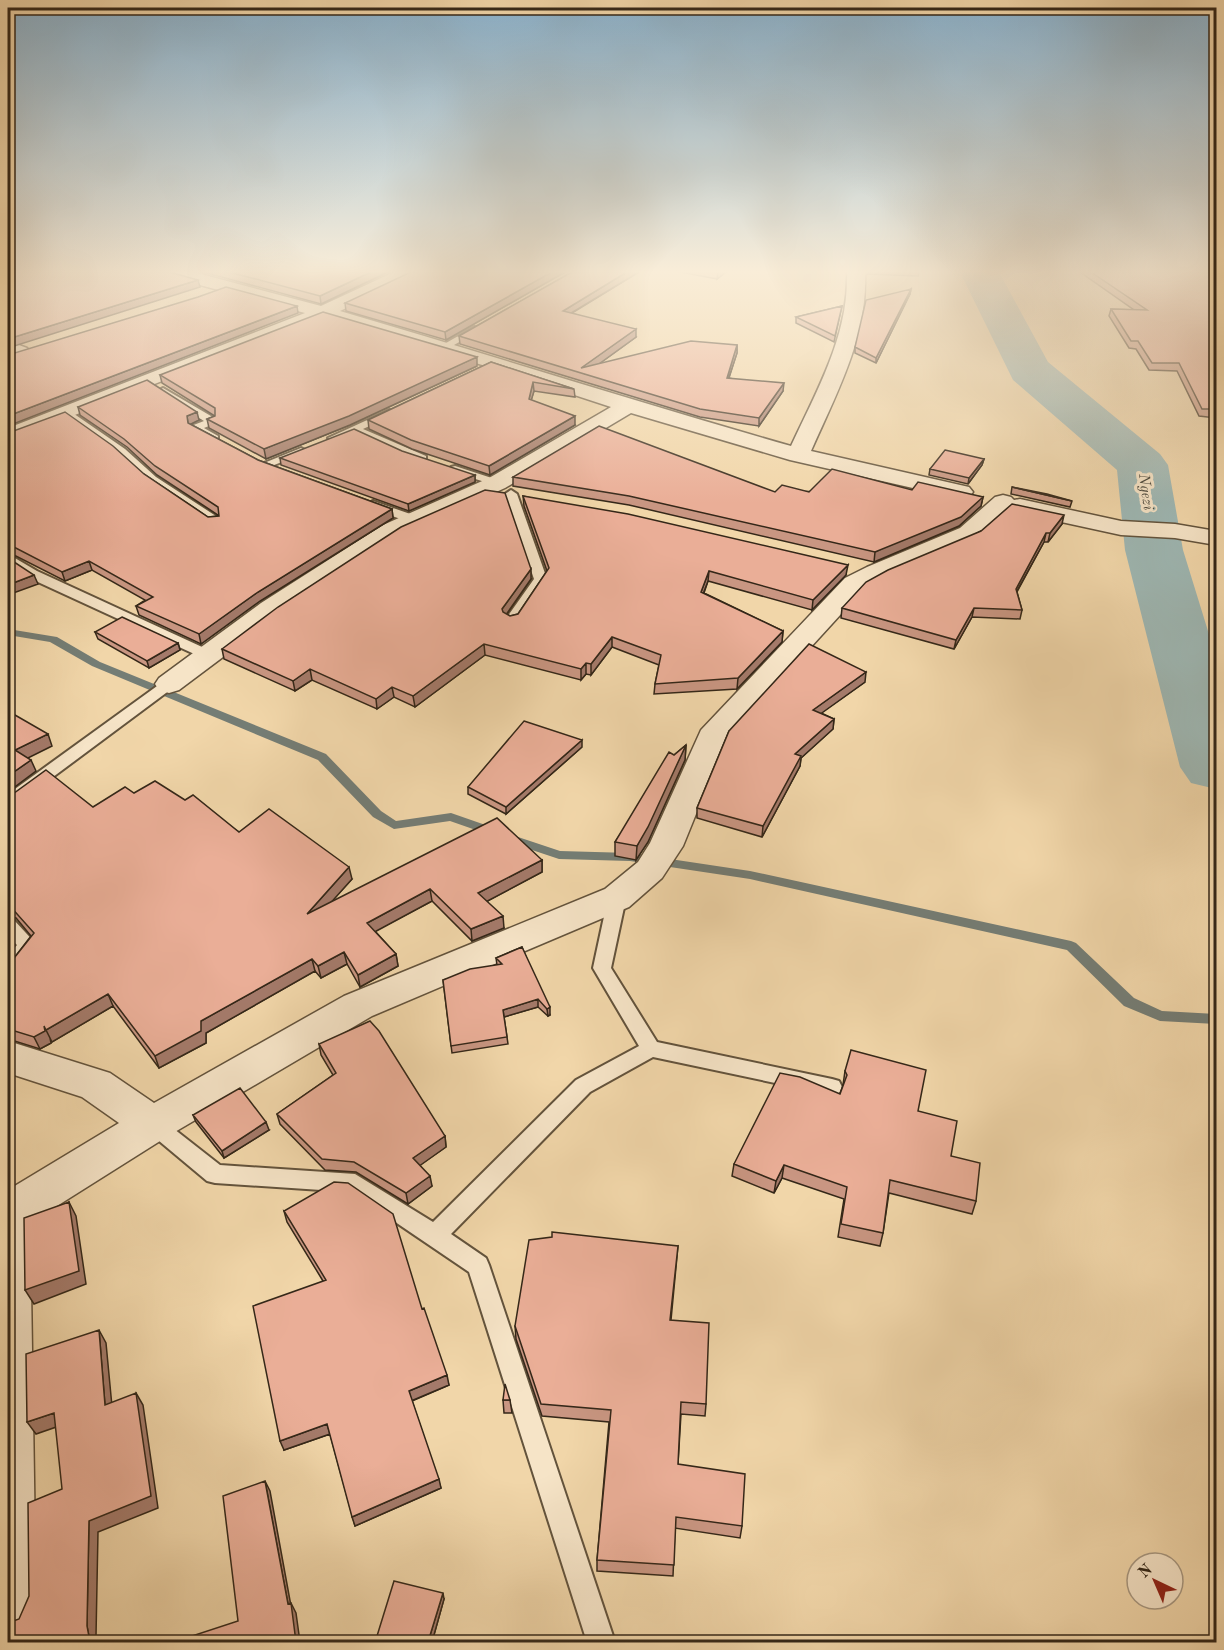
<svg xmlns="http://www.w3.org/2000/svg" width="1224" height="1650" font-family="'Old Standard TT',serif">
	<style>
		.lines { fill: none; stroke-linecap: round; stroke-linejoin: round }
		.stream { fill: #747d75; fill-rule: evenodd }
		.river { fill: #9eb7b3; fill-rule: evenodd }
		.service-casing { stroke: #63533c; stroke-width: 4 }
		.minor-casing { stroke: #63533c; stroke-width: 3 }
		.service { fill: #f6e4c7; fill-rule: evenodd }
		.minor { fill: #f6e4c7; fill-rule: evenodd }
		.wall { fill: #c99682; stroke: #342718; stroke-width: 1.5 }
		.shaded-wall { fill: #a47a6a; stroke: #342718; stroke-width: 1.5 }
		.building { fill: #eaae97; stroke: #342718; stroke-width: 1.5 }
		.labels { text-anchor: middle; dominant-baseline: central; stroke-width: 6; stroke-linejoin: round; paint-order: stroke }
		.far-water-label { font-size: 15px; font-style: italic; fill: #4e4b3f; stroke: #f6e4c7 }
	</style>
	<rect width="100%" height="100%" fill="#f1d6a9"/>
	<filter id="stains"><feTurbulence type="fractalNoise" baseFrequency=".00333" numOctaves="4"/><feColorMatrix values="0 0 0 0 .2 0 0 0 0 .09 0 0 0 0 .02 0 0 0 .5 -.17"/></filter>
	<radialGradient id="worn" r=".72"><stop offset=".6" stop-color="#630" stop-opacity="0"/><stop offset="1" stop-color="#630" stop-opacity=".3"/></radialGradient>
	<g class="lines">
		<path class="stream" d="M8,629L57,637L100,662L326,754L381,811L396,821L451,813L497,829L499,832L493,836L450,821L394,829L373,817L318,760L92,666L50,642L8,635Z
			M509,834L560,851L630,853L750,871L1071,941L1076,943L1134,998L1162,1011L1216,1014V1024L1160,1021L1124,1006L1067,950L750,879L630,861L559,859L505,841L503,838L505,835Z"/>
		<path class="river" d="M960,272H999L1048,362L1160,454L1168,465L1183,550L1216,657V789L1191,783L1180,767L1125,550L1117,470L1013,380Z"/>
		<g class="service-casing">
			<path id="service" d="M474,327L482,329L447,349L439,347Z
				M163,388L216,419V423L204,428L218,436V440H210L191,430V426L204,421L159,393L158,391Z
				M67,409L125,449L156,477L219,518V524H211L148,481L117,453L63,414L62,412Z
				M389,410L393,411V415L363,429L426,456V460H418L354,433L333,441L328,438Z
				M301,448L307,451L305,453L269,467H261L259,465Z
				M455,466L501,481L503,483L497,486L451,471V467Z
				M511,490L517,494L547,579L517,623L512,624L505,620L534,579L505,494Z
				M373,501L419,517L421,520L415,524L369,508L367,505Z
				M8,554L37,571L213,652L215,655L208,659L203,658L27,577L8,563Z
				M169,680L174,681L176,684L174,687L14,806L8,807V794L164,681Z
				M617,892L623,894L626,898L611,968L657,1042L832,1079L839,1081L842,1087L839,1093L832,1095L653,1057L590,1092L451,1234L486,1258L489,1265L615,1642H587L469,1272L351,1192L215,1183L207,1181L146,1130L143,1124L146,1118L153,1115L160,1118L220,1165L355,1174L433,1222L576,1080L639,1046L593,968L608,898L611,894Z
				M8,918L14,920L37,945L15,973L8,975V956L17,945L8,936Z"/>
		</g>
		<g class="minor-casing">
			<path id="minor" d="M164,272H193L321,306L394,272H416L414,276L340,311C490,355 640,403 791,446C817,390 849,335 847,272H865C868,337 836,394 811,451L969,487L973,492L969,497L961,499L790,460L631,413L505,488L401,535L279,615L179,690L169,693L159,690L155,684L159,678L261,603L383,525L489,478L611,407L489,367L324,318L8,441V428L305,313L166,276Z
				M8,341L27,348L30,352L27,356L20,358L8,354Z
				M1003,495L1011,497L1014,500L1020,499L1121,521L1175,524L1216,531V545L1175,538L1121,535L1020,513L1010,508L978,538L885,577L863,590L726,740L683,846L662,878L629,907L372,1016L168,1136L30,1223L36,1607L28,1627L8,1635V1190L119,1123L82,1097L8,1073V1041L110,1073L154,1103L344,996L605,889L638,862L650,843L701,730L845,578L867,567L960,528L995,497Z"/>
		</g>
		<use href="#service" class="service"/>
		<use href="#minor" class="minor"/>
	</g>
	<path class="wall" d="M203,272H388L321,304Z
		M565,272L446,340L346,311L345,303Z
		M572,272H639L572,313L636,337L599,364L737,345V353L729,378L783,391L759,426L700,417L460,344L459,336Z
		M680,272H726L717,279Z
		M866,272H919L918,276L867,274Z
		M1080,272H1216V418L1199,416L1177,371L1149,370L1136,349L1129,348L1109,316L1111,309L1134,310Z
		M911,289L910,294L876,363L855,353V347Z
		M842,306L834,342L796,323V317Z
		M491,362L574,389L575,397L534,391L531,400L575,425L490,475L412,449L369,429L368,420Z
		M477,366L350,425L266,459L209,428L207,419L215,416L162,383L160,375Z
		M78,407L199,420L190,424L258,460L392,509L393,518L260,601L201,644L139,615L136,606L145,600L92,570L65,581L8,552V553V433L144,474L208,517L219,516L218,515L157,475L127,447L80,415Z
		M280,458L475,475V482L409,511L281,465Z
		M984,459L982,465L968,484L929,475L930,469Z
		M513,477L775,492L912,490L983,497L981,506L959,526L874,562L629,505L513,486Z
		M1012,487L1072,501L1070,507L1011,494Z
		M523,496L846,575L812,610L708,581L704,593L783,631L782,642L737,689L654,694L655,684L659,665L612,647L591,675L586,674L581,680L485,655L415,707L394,697L377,709L312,680L295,691L224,659L222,649L531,579L507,614L510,616L518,614L547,571L524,506Z
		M1062,524L1048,542H1044L1017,592L1022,610L1020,619L972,617L954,649L841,618L842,608L981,531Z
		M95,632L178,643L180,650L149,668L98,639Z
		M865,682L821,713L834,719L833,729L801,758L800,766L762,837L697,818V808L729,731Z
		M686,745L685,760L648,842L636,860L615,856V842L674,755Z
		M582,747L506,814L468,794V787Z
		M134,793L185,800L239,832L352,879L331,902L542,860V872L487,901L504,928L472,941L432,901L375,931L396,954L398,966L360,987L347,964L321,978L315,971L206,1033V1043L159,1068L113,1006L52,1042L50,1038L51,1043L40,1049L8,1039V964L11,962L31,936L16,918L9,916L8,917V796L93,807Z
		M522,947L550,1015L548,1016L538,1007L504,1017L508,1044L452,1053L443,980L497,965L496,958Z
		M319,1044L445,1136L446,1147L420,1165L432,1186L408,1204L356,1172L325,1170L280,1124L277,1114L333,1075L321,1055Z
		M845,1071L918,1111L951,1156L976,1201L972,1214L889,1193L883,1233L880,1246L838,1237L844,1199L782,1178L774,1193L732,1176L734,1164L840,1094L843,1085Z
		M193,1115L269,1130L224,1158L196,1122Z
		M284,1211L422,1309L449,1385L412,1401L441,1488L355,1526L330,1434L284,1450L323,1281L287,1222Z
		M678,1246L671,1320L706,1404L705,1416L681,1414L678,1464L742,1526L740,1538L675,1528L673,1576L597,1571V1560L609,1422L542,1416L516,1339L515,1326Z
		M503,1400H510L512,1413H504Z
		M444,1599L432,1642H379L377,1636Z"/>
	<path class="shaded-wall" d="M371,272H388L321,304L320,296Z
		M552,272H565L446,340L445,332Z
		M627,272H639L563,318V311Z
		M718,272H726L717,279Z
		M198,280L200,287L8,348V339Z
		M911,289L910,294L876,363V358Z
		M297,306L298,313L8,426V416Z
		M636,329V337L585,374L581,368Z
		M737,345V353L726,386L727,378Z
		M477,357V366L350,425L266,459L264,449Z
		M533,382L534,391L529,408V399Z
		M784,383L783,391L759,426V418Z
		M197,412L199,420L189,425L188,423L187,416Z
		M575,416V425L490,475L489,466Z
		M984,459L982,465L968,484L969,478Z
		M475,475V482L409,511L408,504Z
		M983,497L981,506L959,526L874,562L875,552Z
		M392,509L393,518L260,601L201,644L199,634L258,592Z
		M1064,515L1062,524L1048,542L1050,533Z
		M1046,533L1044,542L1013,598L1016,589Z
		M89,561L92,570L65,581L62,572Z
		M848,565L846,575L812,610L813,600Z
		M531,569V579L503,619L502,609Z
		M709,571L708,581L700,602L701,592Z
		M34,575L38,584L8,595V585Z
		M974,608L972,617L954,649L956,640Z
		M783,631L782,642L737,689L738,678Z
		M612,637V647L591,675V664Z
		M178,643L180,650L149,668L147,661Z
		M484,644L485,655L415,707L413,696Z
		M586,663V674L581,680V669Z
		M310,669L312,680L295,691L293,681Z
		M866,672L865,682L812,720L813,710Z
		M392,687L394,697L377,709L376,699Z
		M834,719L833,729L801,758L800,766L762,837L763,826L795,754Z
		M48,734L52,746L20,762L15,750Z
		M582,740V747L506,814V807Z
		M686,745L685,760L648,842L636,860L637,846Z
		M31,760L36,771L8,792V776Z
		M542,860V872L480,905L478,893Z
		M349,867L352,879L310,926L307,914Z
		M430,889L432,901L369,935L367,923Z
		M503,916L504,928L472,941L471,929Z
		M8,933L14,945L8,953Z
		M344,952L347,964L321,978L318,966Z
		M396,954L398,966L360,987L358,975Z
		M312,959L315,971L206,1033V1043L159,1068L155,1056L201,1021Z
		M108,994L113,1006L52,1042L46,1030Z
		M538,999V1007L504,1017L503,1010Z
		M550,1007V1015L548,1016L547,1009Z
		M44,1026L50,1038L51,1043L40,1049L34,1037Z
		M266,1122L269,1130L224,1158L222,1151Z
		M445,1136L446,1147L415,1169L413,1158Z
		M784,1165L782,1178L774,1193L776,1181Z
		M430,1176L432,1186L408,1204L406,1193Z
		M69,1202L76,1216L86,1284L34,1304L25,1290Z
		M99,1330L106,1343L113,1417L105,1405Z
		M447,1375L449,1385L411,1401L409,1391Z
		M136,1393L143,1405L158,1508L98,1532L96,1636L97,1642H90L87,1626L89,1521Z
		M54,1413L62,1425L36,1434L27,1422Z
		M327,1424L330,1434L284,1450L280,1441Z
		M439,1479L441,1488L355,1526L352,1517Z
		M265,1481L270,1491L291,1606V1603L296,1613L300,1642H296L288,1604Z
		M443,1593L444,1599L432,1642H428Z"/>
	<path class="building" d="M8,272H169L198,280L8,339Z
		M229,272H371L320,296Z
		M411,272H552L445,332L345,303Z
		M572,272H627L563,311L636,329L581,368L691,341L737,345L727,378L784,383L759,418L700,409L459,336Z
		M1091,272H1216V409H1202L1179,363H1152L1138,341H1131L1111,309L1147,310Z
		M226,287L297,306L8,416V355L198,297Z
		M911,289L876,358L855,347L866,300Z
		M842,306L835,336L796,317Z
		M323,312L477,357L349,416L264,449L207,419L215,416V408L160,375Z
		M491,362L574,389L533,382L529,399L575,416L489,466L411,440L368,420Z
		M147,380L197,412L187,416L188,423L258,460L392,509L258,592L199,634L136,606L153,597L89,561L62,572L8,544V433L65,412L113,446L144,474L208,517L219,516L218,507L155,466L124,439L78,407Z
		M599,426L775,492L782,485L809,492L832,469L912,490L918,482L983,497L961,517L875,552L629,496L513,477Z
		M354,429L402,451L475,475L408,504L280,458Z
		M945,450L984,459L969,478L930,469Z
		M1012,487L1047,494L1072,501Z
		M485,490L505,493L531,569L502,609L503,612L510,616L518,614L549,568L523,496L628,514L848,565L813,600L709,571L701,592L783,631L738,678L655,684L661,655L612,637L591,664L586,663L581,669L484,644L413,696L392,687L376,699L310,669L293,681L222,649L278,607L401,527Z
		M1012,504L1064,515L1050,533H1046L1016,589L1022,610L974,608L956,640L842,608L866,582L888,570L981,531Z
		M8,558L34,575L8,585Z
		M122,617L178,643L147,661L95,632Z
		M809,644L866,672L813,710L834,719L795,754L801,756L763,826L697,808L729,731Z
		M8,711L48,734L15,750L31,760L8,776Z
		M524,721L582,740L506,807L468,787Z
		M686,745L648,827L637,846L615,842L669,752L674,755Z
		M46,770L93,807L125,787L134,793L155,781L185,800L193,795L239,832L269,809L349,867L307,914L497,818L542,860L478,893L503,916L471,929L430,889L367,923L396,954L358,975L344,952L318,966L312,959L201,1021V1031L155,1056L108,994L46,1030L44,1026L45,1031L34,1037L8,1029V964L11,962L34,933L10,906L8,905V796H10Z
		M522,947L550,1007L547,1009L538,999L503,1010L507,1037L451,1046L443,980L470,969L502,964L496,958Z
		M370,1021L379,1031L445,1136L413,1158L430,1176L406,1193L354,1162L322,1159L277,1114L336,1073L319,1044Z
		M851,1050L926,1070L918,1111L957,1121L951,1156L980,1163L976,1201L890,1180L883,1233L841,1224L847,1187L784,1165L776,1181L734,1164L780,1073L800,1077L840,1094L847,1075L845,1071Z
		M240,1088L266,1122L222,1151L193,1115Z
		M334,1182L348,1183L393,1214L422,1309L424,1308L447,1375L409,1391L439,1479L352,1517L327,1424L280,1441L253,1306L326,1280L284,1211Z
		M69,1202L79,1271L25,1290L24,1218Z
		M552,1232L678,1246L670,1320L709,1323L706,1404L681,1402L678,1464L745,1474L742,1526L676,1517L674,1565L597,1560L611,1410L541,1404L515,1326L529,1240L552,1237Z
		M99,1330L105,1405L136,1393L151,1496L89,1521L87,1626L90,1642H8V1623L19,1619L29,1596L28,1503L62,1489L54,1413L27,1422L26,1354Z
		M505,1384L510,1400H503Z
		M265,1481L288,1604L291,1603L296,1642H190L189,1637L238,1621L223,1496Z
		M394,1581L443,1593L428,1642H402L377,1636Z"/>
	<linearGradient id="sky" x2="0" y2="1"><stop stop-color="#8ab5d3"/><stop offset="0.54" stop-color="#f9edd8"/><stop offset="1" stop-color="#f9edd8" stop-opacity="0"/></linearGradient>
	<rect width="1224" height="503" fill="url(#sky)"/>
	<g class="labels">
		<g class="far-water-label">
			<text transform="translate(1145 492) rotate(82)">Ngezi</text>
		</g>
	</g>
	<rect width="1224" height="1650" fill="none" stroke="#f1d6a9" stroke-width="30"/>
	<rect x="9" y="9" width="1206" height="1632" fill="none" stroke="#342718" stroke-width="3"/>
	<rect x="15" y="15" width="1194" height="1620" fill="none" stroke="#342718" stroke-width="1.5"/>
	<g transform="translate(1155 1581) rotate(316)"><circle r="28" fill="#f6e4c7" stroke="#a89881" stroke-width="1.5"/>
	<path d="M0-4.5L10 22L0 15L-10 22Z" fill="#8f2418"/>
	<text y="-9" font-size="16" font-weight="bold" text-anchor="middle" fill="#342718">N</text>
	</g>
	<rect width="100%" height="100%" filter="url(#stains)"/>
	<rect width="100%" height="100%" fill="url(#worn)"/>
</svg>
